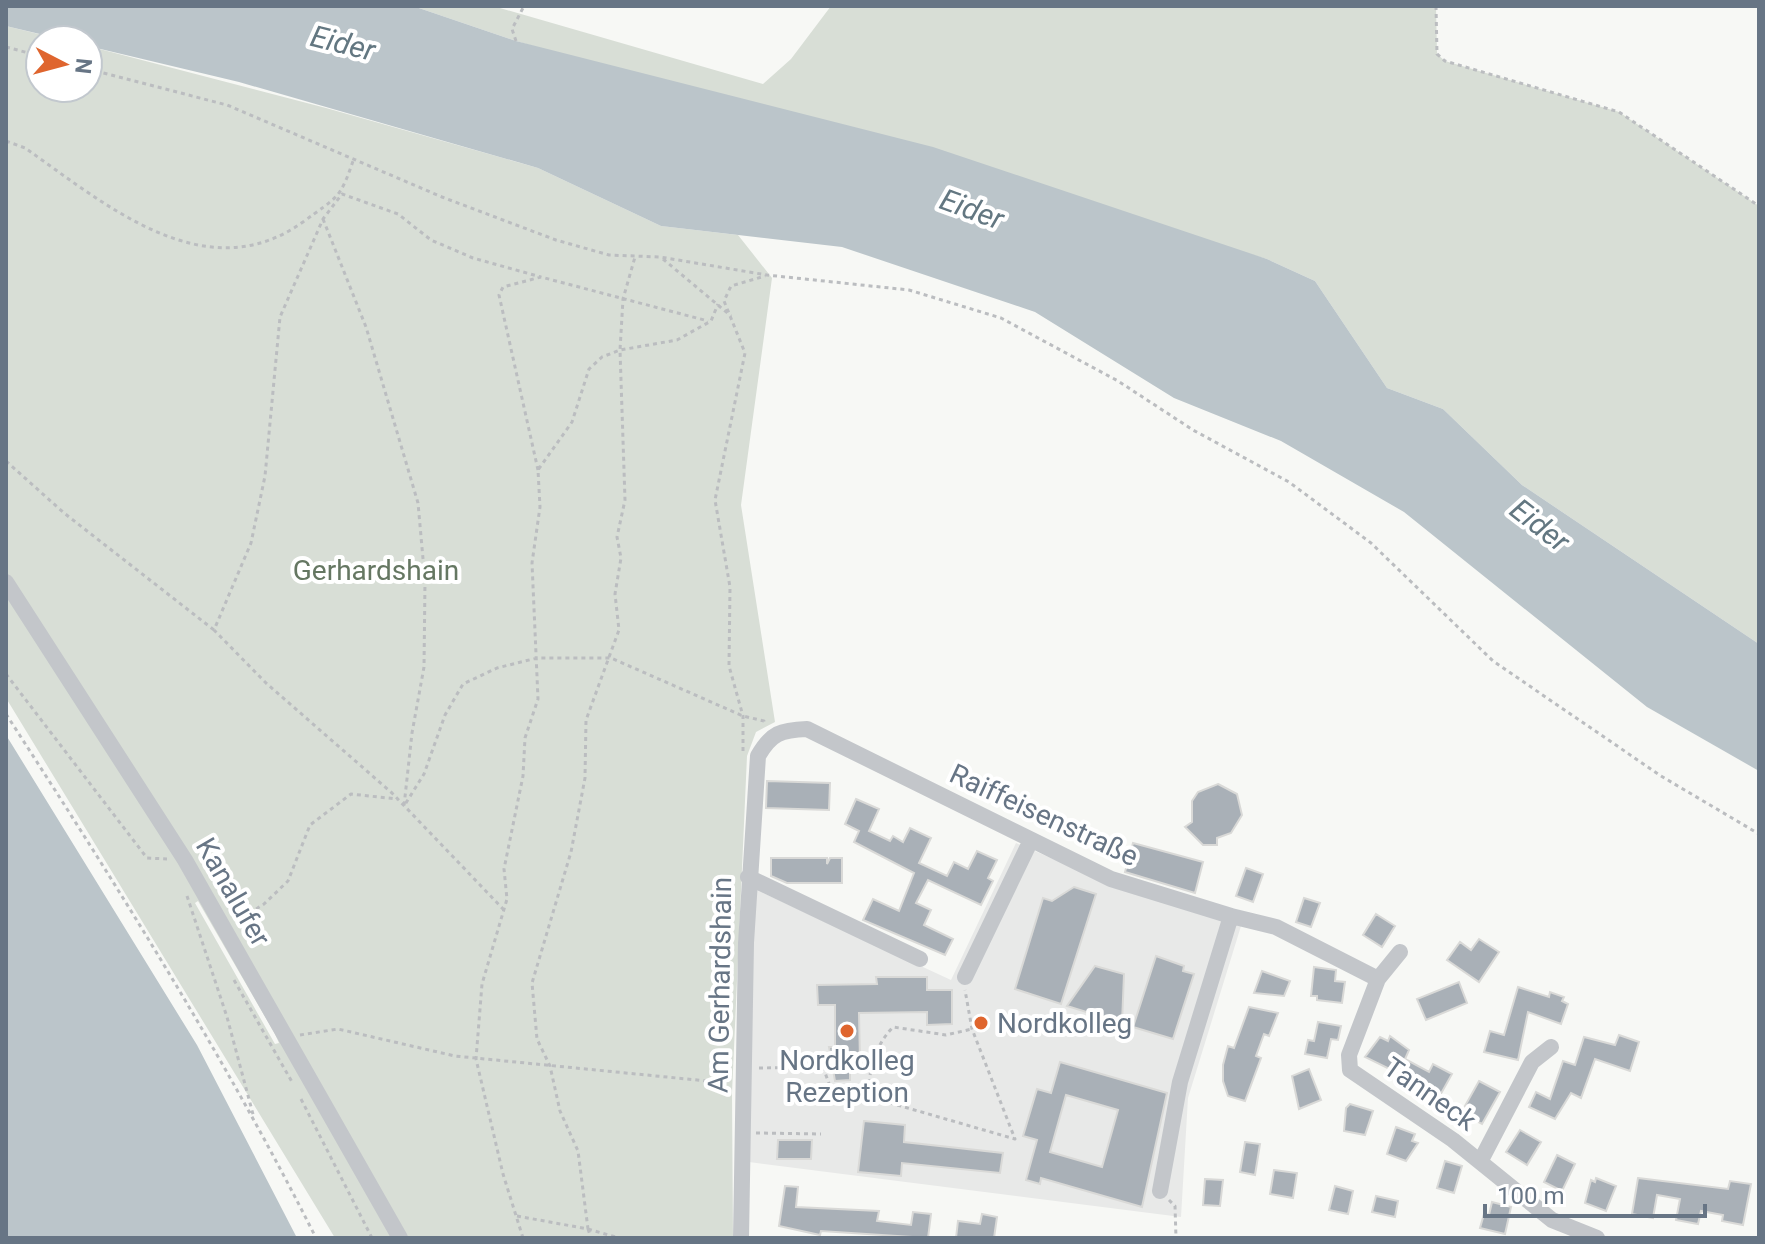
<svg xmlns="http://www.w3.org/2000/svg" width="1765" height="1244" font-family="Roboto,sans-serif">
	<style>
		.built { fill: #e8e9e8 }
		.green { fill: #d8ded6; fill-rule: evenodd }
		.water { fill: #bbc5ca }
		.building { fill: #a9b0b7; stroke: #d9d9d7; stroke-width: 2; fill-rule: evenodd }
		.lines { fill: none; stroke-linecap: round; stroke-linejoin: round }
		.path { stroke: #bbbdc0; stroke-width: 3; stroke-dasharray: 4 4; stroke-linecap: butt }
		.minor { stroke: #c3c6ca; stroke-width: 16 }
		.poi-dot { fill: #df652e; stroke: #fff; stroke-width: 3 }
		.labels { text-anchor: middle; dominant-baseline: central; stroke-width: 8; stroke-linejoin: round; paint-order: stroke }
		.park-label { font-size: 28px; fill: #657762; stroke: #fff }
		.street-label { font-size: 28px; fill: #677585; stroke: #fff }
		.poi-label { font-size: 28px; fill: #677585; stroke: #fff; text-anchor: start }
		.water-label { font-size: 30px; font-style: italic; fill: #637781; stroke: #fff }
	</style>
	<rect width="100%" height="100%" fill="#f7f8f5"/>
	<path class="built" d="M1016,843L1109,883L1241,926L1188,1098L1181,1217L749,1162L752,888L951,980Z"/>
	<path class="green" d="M413,6H493L763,84L791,59L831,6H1436L1437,54L1445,61L1619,112L1759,206V644L1522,485L1443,409L1387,388L1315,281L1267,259L516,41Z
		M6,26L63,40H40V88H88V46L326,108L538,168L661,226L738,235L772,278L741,505L775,722L756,732L747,756L732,1093L733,1238H335L6,698ZM198,901L275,1034L279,1043L275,1044L195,903Z"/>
	<path class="water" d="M6,6H413L516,41L933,147L1267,259L1315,281L1387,388L1443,409L1522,485L1759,644V771L1647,707L1404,512L1281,441L1174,398L1035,312L842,247L661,226L538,168L239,82L88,46V40H65L6,26Z
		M6,735L197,1045L297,1238H6Z"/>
	<path class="building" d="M767,781L830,783L829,810L766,808Z
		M1218,784L1237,794L1242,815L1231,833L1217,838V845H1203L1185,827L1192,822V801L1198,792Z
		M856,799L879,809L869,831L890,841L893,836L903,842L910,828L931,838L919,863L947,876L954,862L968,869L977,851L997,860L988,878L993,881L981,905L928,880L916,903L931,910L924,925L953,939L945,955L863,920L873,899L899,911L914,873L854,842L859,831L845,824Z
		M1133,843L1203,862L1195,893L1125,872Z
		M771,858H827V864L830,858H842V883H787L771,876Z
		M1246,868L1263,874L1253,902L1236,896Z
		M1074,887L1096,894L1061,1004L1015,989L1043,898L1052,901Z
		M1304,898L1320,903L1311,927L1296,922Z
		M1376,914L1395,926L1382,947L1363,935Z
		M1479,939L1499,952L1479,982L1447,960L1460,942L1471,950Z
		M1156,956L1184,966L1183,971L1194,974L1173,1039L1133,1027Z
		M1095,966L1124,974L1122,1023L1067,1006Z
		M1314,967L1336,970L1335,981L1345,982L1342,1003L1317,1000V996H1311Z
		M1262,971L1290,981L1284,996L1254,993Z
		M876,977H927V990H952V1024L927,1025V1012L859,1013L860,1061H850V1080L835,1081L829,1047H835V1005H818L817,985L877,984Z
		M1459,982L1467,1003L1426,1020L1417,999Z
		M1518,987L1549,997L1550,992L1564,997L1562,1001L1568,1004L1561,1024L1528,1012L1518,1060L1484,1052L1490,1031L1504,1035Z
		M1249,1007L1278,1013L1269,1036L1264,1034L1256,1056L1261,1058L1245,1101L1228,1096L1223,1081V1065L1228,1046L1234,1048Z
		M1318,1022L1341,1026L1338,1040L1331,1039L1327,1058L1305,1054L1308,1040L1314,1041Z
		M1619,1035L1639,1042L1630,1071L1595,1059L1581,1098L1571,1093L1555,1119L1529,1107L1536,1092L1550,1099L1563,1061L1575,1065L1584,1037L1615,1045Z
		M1390,1036L1409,1050L1405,1059L1429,1072L1433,1064L1452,1074L1438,1099L1410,1084L1412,1080L1365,1057L1380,1037L1388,1041Z
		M1060,1062L1167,1093L1142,1207L1041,1178L1040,1184L1026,1180L1037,1140L1023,1136L1037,1089L1051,1093ZM1066,1095L1118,1110L1102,1167L1050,1152Z
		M1309,1069L1321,1100L1299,1109L1292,1076Z
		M1479,1081L1500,1092L1482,1124L1461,1113Z
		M1350,1104L1373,1111L1365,1135L1344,1131L1346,1108Z
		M864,1121L905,1125L904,1142L1003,1153L1000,1173L902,1163L901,1176L858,1172Z
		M1396,1127L1415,1134L1412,1141L1418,1143L1406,1161L1387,1154Z
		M1520,1130L1541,1142L1527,1165L1506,1152Z
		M778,1140H812L811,1159H777Z
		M1245,1142L1260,1144L1255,1175L1240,1172Z
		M1557,1155L1575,1164L1562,1191L1544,1182Z
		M1445,1161L1462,1166L1454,1193L1437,1188Z
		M1274,1170L1297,1173L1293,1198L1270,1194Z
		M1596,1178L1616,1186L1606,1211L1585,1203L1591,1180L1595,1182Z
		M1638,1178L1728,1189L1730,1181L1751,1184L1743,1225L1722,1221L1723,1215L1701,1211L1698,1224L1676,1220L1680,1199L1657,1195L1653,1218L1632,1214Z
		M1205,1179L1223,1180L1220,1206L1203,1205Z
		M785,1186L798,1187L796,1207L879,1211L877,1221L911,1225L913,1212L931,1214L928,1238L821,1231L820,1235L779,1226Z
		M1335,1186L1353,1191L1348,1214L1329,1210Z
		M1376,1196L1398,1201L1395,1217L1372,1212Z
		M1492,1202L1511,1207L1505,1234L1480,1228L1484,1214L1489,1215Z
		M982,1214L997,1217L994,1238H956L958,1221L980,1224Z"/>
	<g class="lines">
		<path class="path" d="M1436,6L1437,54L1445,61L1619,112L1759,206
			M516,41L512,29L524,6
			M6,47L40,56
			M88,69L227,105L442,197L556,240L609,255L660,257L767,275L909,290L1001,318L1118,381L1193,430L1289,482L1371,543L1493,661L1661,776L1759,834
			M6,141L25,148C104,203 205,292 303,222C338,196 340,200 354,158
			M323,219L366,327L418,503L425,581L424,667L412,733L404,806L424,774L445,715L463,684L497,668L537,658H611L743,716L764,721L765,725
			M663,259L731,316
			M6,461L64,513L214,630
			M538,470L499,295L503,287L541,277L708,321
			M6,674L147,858L167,859
			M6,714C116,884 225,1057 316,1238
			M743,751V716L729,666L730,587L715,500L745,353L724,301L731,286L765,276
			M187,896L227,1017L254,1118
			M504,910L392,793L266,683L214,630L251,543L265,476L280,317L323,219L342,194L398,214L431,240L473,258L541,277
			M236,922L264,904L288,881L310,825L351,794L397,799
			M234,980L292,1082
			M300,1035L338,1029L455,1056L727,1083
			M759,1068L823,1067L832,1092L841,1100L873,1098L1015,1139L972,1029L965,990
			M726,1083L727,1063
			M301,1099L372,1238
			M867,1099C870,1070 873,1048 893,1027L946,1035L972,1029
			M756,1133L821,1134
			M1169,1200L1175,1206L1176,1238
			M517,1216L588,1229L578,1151L560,1111L550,1066L537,1039L532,983L571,852L585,778L586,720L619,630L615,594L621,558L617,537L625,500L620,350L623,299L635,257
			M588,1229L619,1238
			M588,1229L591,1238
			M523,1238L503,1174L476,1059L482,984L507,899L504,869L523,776L525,738L538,699L532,563L540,507L538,470L572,422L589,369L602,357L620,350L677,340L711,321L718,304"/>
		<path class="minor" d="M6,582L185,860L400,1238
			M748,877L920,959
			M1231,916L1276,927L1378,979L1349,1055L1350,1070L1453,1140L1552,1220L1597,1238
			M965,977L1031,840
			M1378,979L1400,952
			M1480,1162L1532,1062L1551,1047
			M741,1238L746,943L758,756C771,733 781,730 807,729L1111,879L1231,916L1180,1082L1160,1191"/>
	</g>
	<g class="poi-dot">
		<circle cx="981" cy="1023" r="8"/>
		<circle cx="847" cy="1031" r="8"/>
	</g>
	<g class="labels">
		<g class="park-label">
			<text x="376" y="570">Gerhardshain</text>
		</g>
		<g class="street-label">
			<text transform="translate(1044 815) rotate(25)">Raiffeisenstraße</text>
			<text transform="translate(233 892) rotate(60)">Kanalufer</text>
			<text transform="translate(720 985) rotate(-89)">Am Gerhardshain</text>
			<text transform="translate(1430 1094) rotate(35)">Tanneck</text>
		</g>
		<g class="poi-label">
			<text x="997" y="1023">Nordkolleg</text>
			<text x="847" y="1060" text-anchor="middle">Nordkolleg<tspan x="847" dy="32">Rezeption</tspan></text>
		</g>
		<g class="water-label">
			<text transform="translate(343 43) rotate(14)">Eider</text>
			<text transform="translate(972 209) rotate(20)">Eider</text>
			<text transform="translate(1540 525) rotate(38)">Eider</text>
		</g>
	</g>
	<rect width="1765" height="1244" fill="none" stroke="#677585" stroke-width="16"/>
	<g transform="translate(64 64) rotate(96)"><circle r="38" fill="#ffffff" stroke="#c2c8ce" stroke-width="2"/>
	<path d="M0-6L14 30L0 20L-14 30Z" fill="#df652e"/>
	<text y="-12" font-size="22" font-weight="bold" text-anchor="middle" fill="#677585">N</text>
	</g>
	<path d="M1485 1204v12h220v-12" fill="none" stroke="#677585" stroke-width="4"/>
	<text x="1497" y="1204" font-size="24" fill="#677585" stroke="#ffffff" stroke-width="6" paint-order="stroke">100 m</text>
</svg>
